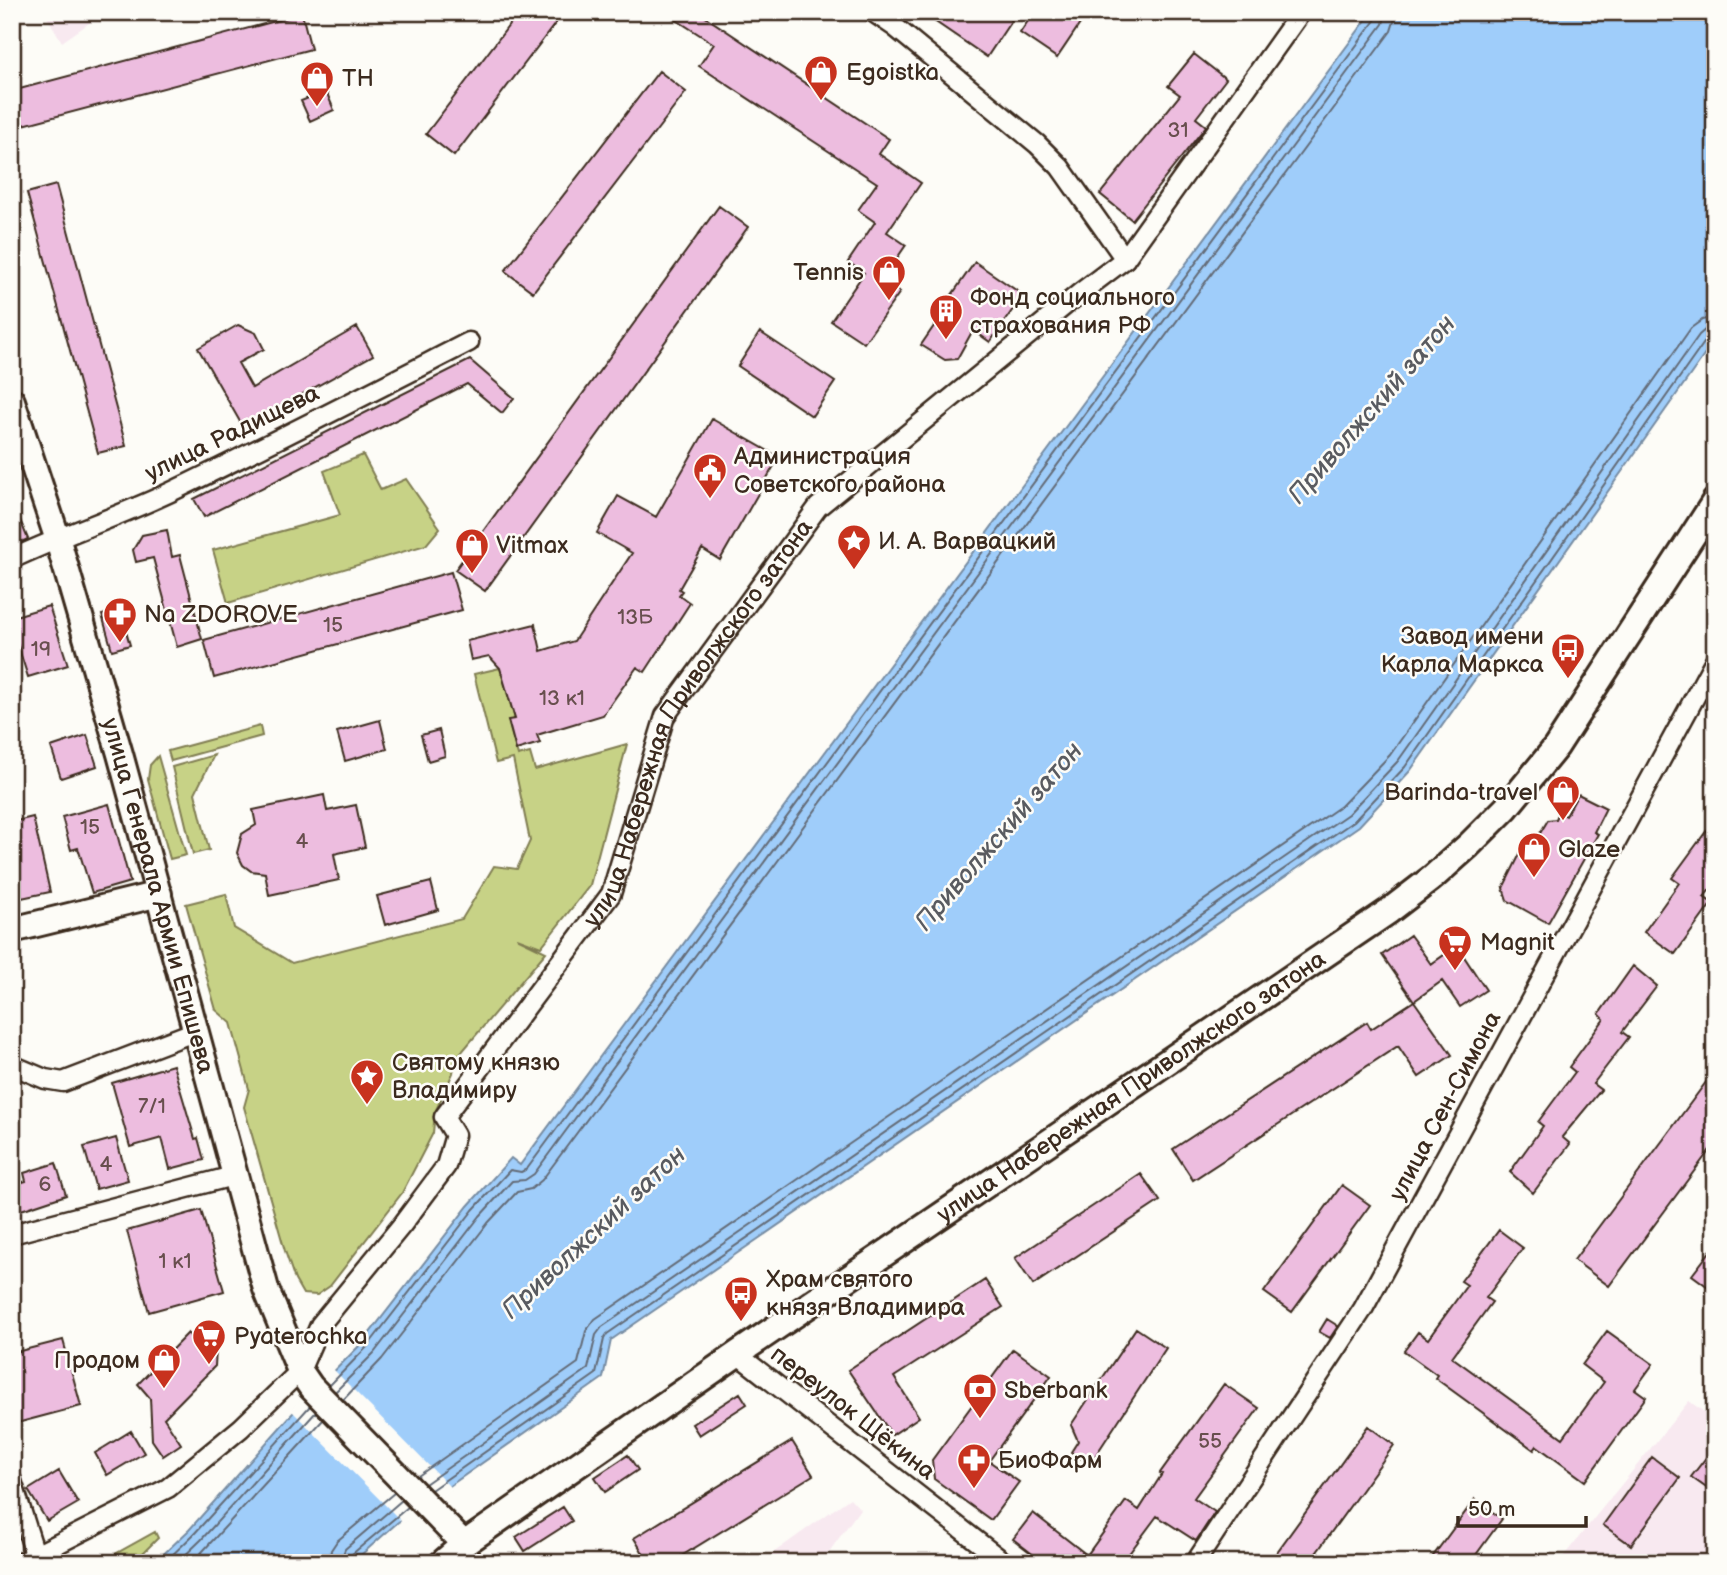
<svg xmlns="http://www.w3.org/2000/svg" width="1727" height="1575" font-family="'Balsamiq Sans',sans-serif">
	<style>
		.built { fill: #f8e9f0 }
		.green { fill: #c7d286; stroke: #817e52; stroke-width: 2 }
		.water { fill: #9fcdfa; stroke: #778ca2; stroke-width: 2 }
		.pier { fill: #fdfcf7 }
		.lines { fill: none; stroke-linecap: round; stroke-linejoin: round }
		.shore { stroke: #636b76; stroke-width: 2 }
		.building { fill: #edbddf; stroke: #3b2a1e; stroke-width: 2 }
		.street-casing { stroke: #3b2a1e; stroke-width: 23 }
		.secondary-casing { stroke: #3b2a1e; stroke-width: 30 }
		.street { stroke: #fdfcf7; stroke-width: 18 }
		.secondary { stroke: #fdfcf7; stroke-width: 24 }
		.labels { text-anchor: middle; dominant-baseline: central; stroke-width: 5; stroke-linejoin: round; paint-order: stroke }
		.number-label { font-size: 21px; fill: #684f4e }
		.poi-label { font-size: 24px; fill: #3b2a1e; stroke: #fdfcf7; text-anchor: start }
		.street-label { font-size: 24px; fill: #3b2a1e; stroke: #fdfcf7 }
		.water-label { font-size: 26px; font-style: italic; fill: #595b60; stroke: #fdfcf7 }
	</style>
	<rect width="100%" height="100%" fill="#fdfcf7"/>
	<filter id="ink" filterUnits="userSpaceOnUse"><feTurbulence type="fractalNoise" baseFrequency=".0143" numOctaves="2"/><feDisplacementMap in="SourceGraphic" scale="14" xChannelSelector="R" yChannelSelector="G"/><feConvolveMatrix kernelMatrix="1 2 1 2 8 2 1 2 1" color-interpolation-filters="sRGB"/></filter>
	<g filter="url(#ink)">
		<path class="built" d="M44,12H105L62,42Z
			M1689,1401L1715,1420V1563H1558Z
			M850,1498L860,1509L821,1563H759Z"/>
		<path class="green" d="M363,455L381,490L406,479L440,528L426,545L228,603L213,550L340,515L324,471Z
			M500,668L515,719L508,721L518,756L530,753L535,770L627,744L590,885L541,947L517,938L546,952L455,1060L453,1073L435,1112L433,1133L402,1193L330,1286L317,1295L303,1294L295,1280L285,1251L244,1107L249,1089L231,1023L216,1010L186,904L226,894L234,928L292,963L462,919L494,866L517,869L530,841L513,759L496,763L474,674Z
			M260,726L262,736L171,761L168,751Z
			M214,755L195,793L209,850L193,854L172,767Z
			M158,756L186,855L170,859L148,779L150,765Z
			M155,1532L158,1538L133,1563H99Z"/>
		<path class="water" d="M1372,12H1715V340L1410,771L1359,826L611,1340L603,1378L397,1523L352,1563H154L189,1530L292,1414L362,1343L468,1206L511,1158L520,1165Z"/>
		<path class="pier" d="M332,1368L452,1489L403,1523L291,1410Z"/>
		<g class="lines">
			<path class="shore" d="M329,1386L367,1347L473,1210L510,1170L521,1172L527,1169L1376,19L1378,12
				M335,1392L374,1353L480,1216L512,1181L525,1180L534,1174L1383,24L1386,12
				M343,1400L382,1359L488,1223L517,1192L531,1189L542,1180L1391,31L1397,12
				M418,1476L578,1363L586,1331L595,1319L1341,806L1390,755L1691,328L1702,320L1715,317
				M425,1484L588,1369L596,1335L602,1327L1348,814L1398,761L1699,335L1706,329L1715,328
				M431,1490L596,1374L604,1339L607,1334L1354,821L1405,767L1706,340L1715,337
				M164,1563L194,1534L310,1406
				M177,1563L201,1540L316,1412
				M192,1563L323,1420
				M329,1563L331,1550L337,1541L394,1493
				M340,1563L345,1549L402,1500
				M348,1563L351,1555L408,1507"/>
		</g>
		<path class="building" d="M519,12H564L454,156L426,134Z
			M664,12H698L889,139L879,154L921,183L887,232L906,245L882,280L900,292L864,343L831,321L864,273L848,262L875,222L858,210L877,183L699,66L714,44Z
			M921,12H1017L987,57Z
			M1034,12H1088L1057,58L1020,33Z
			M302,14L311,49L12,128V91Z
			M1194,54L1226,79L1196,118L1206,126L1132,220L1100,194L1180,95L1168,86Z
			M659,71L686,92L533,292L505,271Z
			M326,91L334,110L310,121L301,101Z
			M56,185L126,446L98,453L27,193Z
			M719,206L748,227L485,591L455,570Z
			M975,262L1023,295L990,342L973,330L957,359L945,360L921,345L945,310L942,309Z
			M238,325L256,333L264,349L238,363L252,388L357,327L373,355L243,427L198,348Z
			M760,332L835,382L812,416L738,366Z
			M470,360L514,398L502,413L467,384L204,517L194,499Z
			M712,419L779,457L720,560L702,549L679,589L682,591L679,595L690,603L645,672L637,667L603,715L537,735L540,743L516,750L508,720L515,719L500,668L489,656L471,660L467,641L535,624L541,651L574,641L632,553L597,533L618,496L656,517Z
			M12,501L28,539L12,546Z
			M167,530L172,557L180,555L202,639L177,647L153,558L136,562L133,550L142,535Z
			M451,572L462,610L214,678L204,640Z
			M49,606L68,665L28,677L12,627V617Z
			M120,611L130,645L112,650L102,615Z
			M380,720L387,749L345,761L337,732Z
			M439,730L445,756L428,761L421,735Z
			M87,735L97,766L61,778L51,747Z
			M1578,794L1606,808L1594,832L1598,834L1548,923L1507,900L1503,888L1524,846L1533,845L1548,820L1556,819L1559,812L1566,816Z
			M324,795L327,811L356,805L365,847L334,854L339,880L269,895L265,873L251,871L243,865L237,853L242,834L256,825L253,810Z
			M109,804L130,882L92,893L78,848L71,850L62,817Z
			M33,817L50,892L12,900V822Z
			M1707,830L1715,835V883L1704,897L1712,903L1675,954L1644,932L1679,883L1672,878Z
			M431,882L438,910L385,925L377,896Z
			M1410,935L1431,964L1457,946L1486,990L1460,1007L1442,981L1414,1001L1382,955Z
			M1633,966L1657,986L1622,1032L1629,1037L1593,1084L1601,1090L1562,1137L1570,1144L1533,1193L1510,1172L1543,1126L1538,1122L1575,1072L1569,1067L1604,1019L1599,1014Z
			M1414,1001L1452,1055L1419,1077L1398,1046L1193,1180L1173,1149L1367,1022L1371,1029Z
			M173,1065L195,1139L198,1138L204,1160L170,1169L162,1138L130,1147L112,1083Z
			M1715,1070V1143L1609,1286L1574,1260Z
			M116,1138L128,1180L96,1189L84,1147Z
			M56,1163L66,1195L12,1213V1185L26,1181L24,1173Z
			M1141,1174L1160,1201L1033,1285L1015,1258Z
			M1342,1185L1370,1205L1292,1312L1264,1292Z
			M201,1210L224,1291L149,1312L127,1231Z
			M1499,1230L1523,1248L1486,1298L1492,1302L1452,1357L1563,1438L1604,1382L1582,1365L1607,1331L1653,1364L1635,1389L1646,1397L1585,1481L1537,1446L1534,1450L1435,1378L1437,1375L1404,1351L1418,1332L1428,1339L1467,1285L1461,1281Z
			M1715,1245V1292L1692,1275Z
			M985,1280L1003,1307L894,1377L919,1417L892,1435L848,1370Z
			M1327,1319L1338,1326L1330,1338L1319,1332Z
			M1136,1328L1166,1348L1090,1464L1071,1452L1078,1441L1071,1425Z
			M188,1333L196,1347L216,1349L215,1366L164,1418L181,1444L163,1456L152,1440L150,1398L138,1384Z
			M63,1340L81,1406L17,1423L12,1404V1353Z
			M1013,1349L1051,1376L989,1461L1019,1482L991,1520L934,1479L932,1460Z
			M1224,1384L1259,1408L1194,1498L1215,1512L1196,1541L1157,1516L1122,1563H1044L1013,1539L1033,1513L1087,1555L1126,1501L1139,1510L1162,1474L1160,1473Z
			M740,1393L747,1404L699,1435L692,1424Z
			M1368,1426L1394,1445L1309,1563H1269Z
			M131,1431L144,1453L107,1475L95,1453Z
			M792,1441L813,1475L670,1563H627L643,1553L634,1538Z
			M1715,1446V1494L1691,1477Z
			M628,1455L638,1470L605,1492L595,1477Z
			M1652,1457L1680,1478L1631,1545L1603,1525Z
			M59,1471L78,1503L47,1521L28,1490Z
			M1475,1499L1502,1519L1470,1563H1428Z
			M563,1507L572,1521L525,1551L516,1537Z"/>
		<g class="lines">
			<g class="street-casing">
				<g id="street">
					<path d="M873,12L895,27L1037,144L1060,167L1125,259"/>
					<path d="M12,559C67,533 124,515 179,488C276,441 373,391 469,342"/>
					<path d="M12,1065L45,1079L63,1082L196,1031"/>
					<path d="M12,1234L233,1176"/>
					<path d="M737,1354L1005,1563"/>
					<path d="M12,1481L35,1554"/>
					<path id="s1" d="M20,1563L168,1488L241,1428L300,1371L320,1325L402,1225L446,1166L455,1135L444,1117L611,894L665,716L818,507L1080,293L1125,259L1301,12"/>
					<path d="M1195,1563L1363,1309L1715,660"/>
				</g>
			</g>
			<g class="secondary-casing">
				<g id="secondary">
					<path id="s2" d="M12,401L57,537L120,754L266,1289L300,1371L311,1387L464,1544"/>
					<path d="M12,930L159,894"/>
					<path id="s3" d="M442,1563L464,1544L737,1354L1389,911L1432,878L1469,845L1506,808L1556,747L1715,501"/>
				</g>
			</g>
			<use href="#street" class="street"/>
			<use href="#secondary" class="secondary"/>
		</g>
	</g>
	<defs>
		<g id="shop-pin" transform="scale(1.75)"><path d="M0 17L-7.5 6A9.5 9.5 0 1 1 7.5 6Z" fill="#c8321e" stroke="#fdfcf7"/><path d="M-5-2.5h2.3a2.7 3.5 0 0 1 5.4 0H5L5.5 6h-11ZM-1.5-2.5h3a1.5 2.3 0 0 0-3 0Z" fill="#fff"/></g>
		<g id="building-pin" transform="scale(1.75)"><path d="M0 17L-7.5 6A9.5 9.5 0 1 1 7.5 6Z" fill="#c8321e" stroke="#fdfcf7"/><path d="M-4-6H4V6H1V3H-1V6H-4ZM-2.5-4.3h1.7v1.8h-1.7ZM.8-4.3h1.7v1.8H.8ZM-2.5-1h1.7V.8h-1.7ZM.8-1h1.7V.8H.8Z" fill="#fff"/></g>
		<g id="civic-pin" transform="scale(1.75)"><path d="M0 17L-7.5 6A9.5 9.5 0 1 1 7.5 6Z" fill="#c8321e" stroke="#fdfcf7"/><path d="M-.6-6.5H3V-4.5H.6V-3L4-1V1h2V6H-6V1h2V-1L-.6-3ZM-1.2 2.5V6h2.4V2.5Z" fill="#fff"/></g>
		<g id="sight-pin" transform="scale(1.75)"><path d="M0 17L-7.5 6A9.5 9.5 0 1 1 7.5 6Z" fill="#c8321e" stroke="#fdfcf7"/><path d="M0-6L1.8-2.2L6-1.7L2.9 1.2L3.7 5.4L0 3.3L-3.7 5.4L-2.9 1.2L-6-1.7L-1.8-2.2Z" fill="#fff"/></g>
		<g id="pharmacy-pin" transform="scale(1.75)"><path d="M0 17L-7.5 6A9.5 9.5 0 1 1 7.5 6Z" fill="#c8321e" stroke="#fdfcf7"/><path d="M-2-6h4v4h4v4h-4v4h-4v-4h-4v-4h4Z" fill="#fff"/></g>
		<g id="bus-pin" transform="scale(1.75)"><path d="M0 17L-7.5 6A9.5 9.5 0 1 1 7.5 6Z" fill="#c8321e" stroke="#fdfcf7"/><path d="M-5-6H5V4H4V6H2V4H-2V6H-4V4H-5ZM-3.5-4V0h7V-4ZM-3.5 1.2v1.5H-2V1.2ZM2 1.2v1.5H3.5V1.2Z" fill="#fff"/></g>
		<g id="supermarket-pin" transform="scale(1.75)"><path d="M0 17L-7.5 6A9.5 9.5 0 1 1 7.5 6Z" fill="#c8321e" stroke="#fdfcf7"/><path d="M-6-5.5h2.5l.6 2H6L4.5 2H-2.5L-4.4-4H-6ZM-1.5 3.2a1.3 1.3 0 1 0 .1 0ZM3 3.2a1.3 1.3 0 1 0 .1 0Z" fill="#fff"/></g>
		<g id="bank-pin" transform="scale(1.75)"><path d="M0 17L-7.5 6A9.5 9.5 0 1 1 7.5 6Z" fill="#c8321e" stroke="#fdfcf7"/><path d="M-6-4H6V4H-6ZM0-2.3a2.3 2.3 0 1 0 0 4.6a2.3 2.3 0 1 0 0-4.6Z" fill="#fff"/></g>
	</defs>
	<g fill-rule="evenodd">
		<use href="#shop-pin" x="821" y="72"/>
		<use href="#shop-pin" x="317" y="78"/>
		<use href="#shop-pin" x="889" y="272"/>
		<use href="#building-pin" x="946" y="311"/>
		<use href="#civic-pin" x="710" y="470"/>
		<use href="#sight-pin" x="854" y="541"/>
		<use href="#shop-pin" x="472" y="545"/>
		<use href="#pharmacy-pin" x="120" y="614"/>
		<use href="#bus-pin" x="1568" y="650"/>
		<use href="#shop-pin" x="1563" y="792"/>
		<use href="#shop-pin" x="1534" y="849"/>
		<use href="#supermarket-pin" x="1455" y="942"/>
		<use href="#sight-pin" x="367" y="1076"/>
		<use href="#bus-pin" x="741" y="1293"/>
		<use href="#supermarket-pin" x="209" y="1336"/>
		<use href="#shop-pin" x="164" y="1360"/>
		<use href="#bank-pin" x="980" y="1390"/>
		<use href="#pharmacy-pin" x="974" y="1460"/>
	</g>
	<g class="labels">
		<g class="number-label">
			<text x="1178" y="130">31</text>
			<text x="635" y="617">13Б</text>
			<text x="333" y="625">15</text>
			<text x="41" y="649">19</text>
			<text x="562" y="698">13 к1</text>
			<text x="90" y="827">15</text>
			<text x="302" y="841">4</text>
			<text x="152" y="1106">7/1</text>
			<text x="106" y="1164">4</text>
			<text x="45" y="1184">6</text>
			<text x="175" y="1261">1 к1</text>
			<text x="1210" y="1441">55</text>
		</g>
		<g class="poi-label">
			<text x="846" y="72">Egoistka</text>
			<text x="342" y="78">TH</text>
			<text x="864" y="272" text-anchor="end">Tennis</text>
			<text x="970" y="297">Фонд социального<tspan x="970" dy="28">страхования РФ</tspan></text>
			<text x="734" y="456">Администрация<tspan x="734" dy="28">Советского района</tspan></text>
			<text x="878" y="541">И. А. Варвацкий</text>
			<text x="496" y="545">Vitmax</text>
			<text x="144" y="614">Na ZDOROVE</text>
			<text x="1544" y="636" text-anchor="end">Завод имени<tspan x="1544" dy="28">Карла Маркса</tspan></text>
			<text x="1538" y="792" text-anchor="end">Barinda-travel</text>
			<text x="1558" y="849">Glaze</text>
			<text x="1480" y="942">Magnit</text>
			<text x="392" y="1062">Святому князю<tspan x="392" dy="28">Владимиру</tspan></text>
			<text x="766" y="1279">Храм святого<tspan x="766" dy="28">князя Владимира</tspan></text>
			<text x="234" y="1336">Pyaterochka</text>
			<text x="140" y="1360" text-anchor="end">Продом</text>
			<text x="1004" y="1390">Sberbank</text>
			<text x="998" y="1460">БиоФарм</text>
		</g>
		<g class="street-label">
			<text transform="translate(232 433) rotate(-26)">улица Радищева</text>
			<text stroke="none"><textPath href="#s1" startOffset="1122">улица Набережная Приволжского затона</textPath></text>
			<text stroke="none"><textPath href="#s2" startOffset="516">улица Генерала Армии Епишева</textPath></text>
			<text stroke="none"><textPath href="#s3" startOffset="838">улица Набережная Приволжского затона</textPath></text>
			<text transform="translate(1445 1106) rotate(-62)">улица Сен-Симона</text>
			<text transform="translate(853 1413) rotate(38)">переулок Щёкина</text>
		</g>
		<g class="water-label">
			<text transform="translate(1372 410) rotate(-49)">Приволжский затон</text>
			<text transform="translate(999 837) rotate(-49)">Приволжский затон</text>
			<text transform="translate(594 1233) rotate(-43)">Приволжский затон</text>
		</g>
	</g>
	<rect width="1727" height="1575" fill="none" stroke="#fdfcf7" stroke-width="42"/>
	<rect x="21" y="21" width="1685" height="1533" fill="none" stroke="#3b2a1e" stroke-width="2.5" filter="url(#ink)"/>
	<path d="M1458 1516v10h128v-10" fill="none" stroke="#3b2a1e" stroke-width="3.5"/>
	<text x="1468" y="1516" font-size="21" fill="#3b2a1e" stroke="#fdfcf7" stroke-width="5" paint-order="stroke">50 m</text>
</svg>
